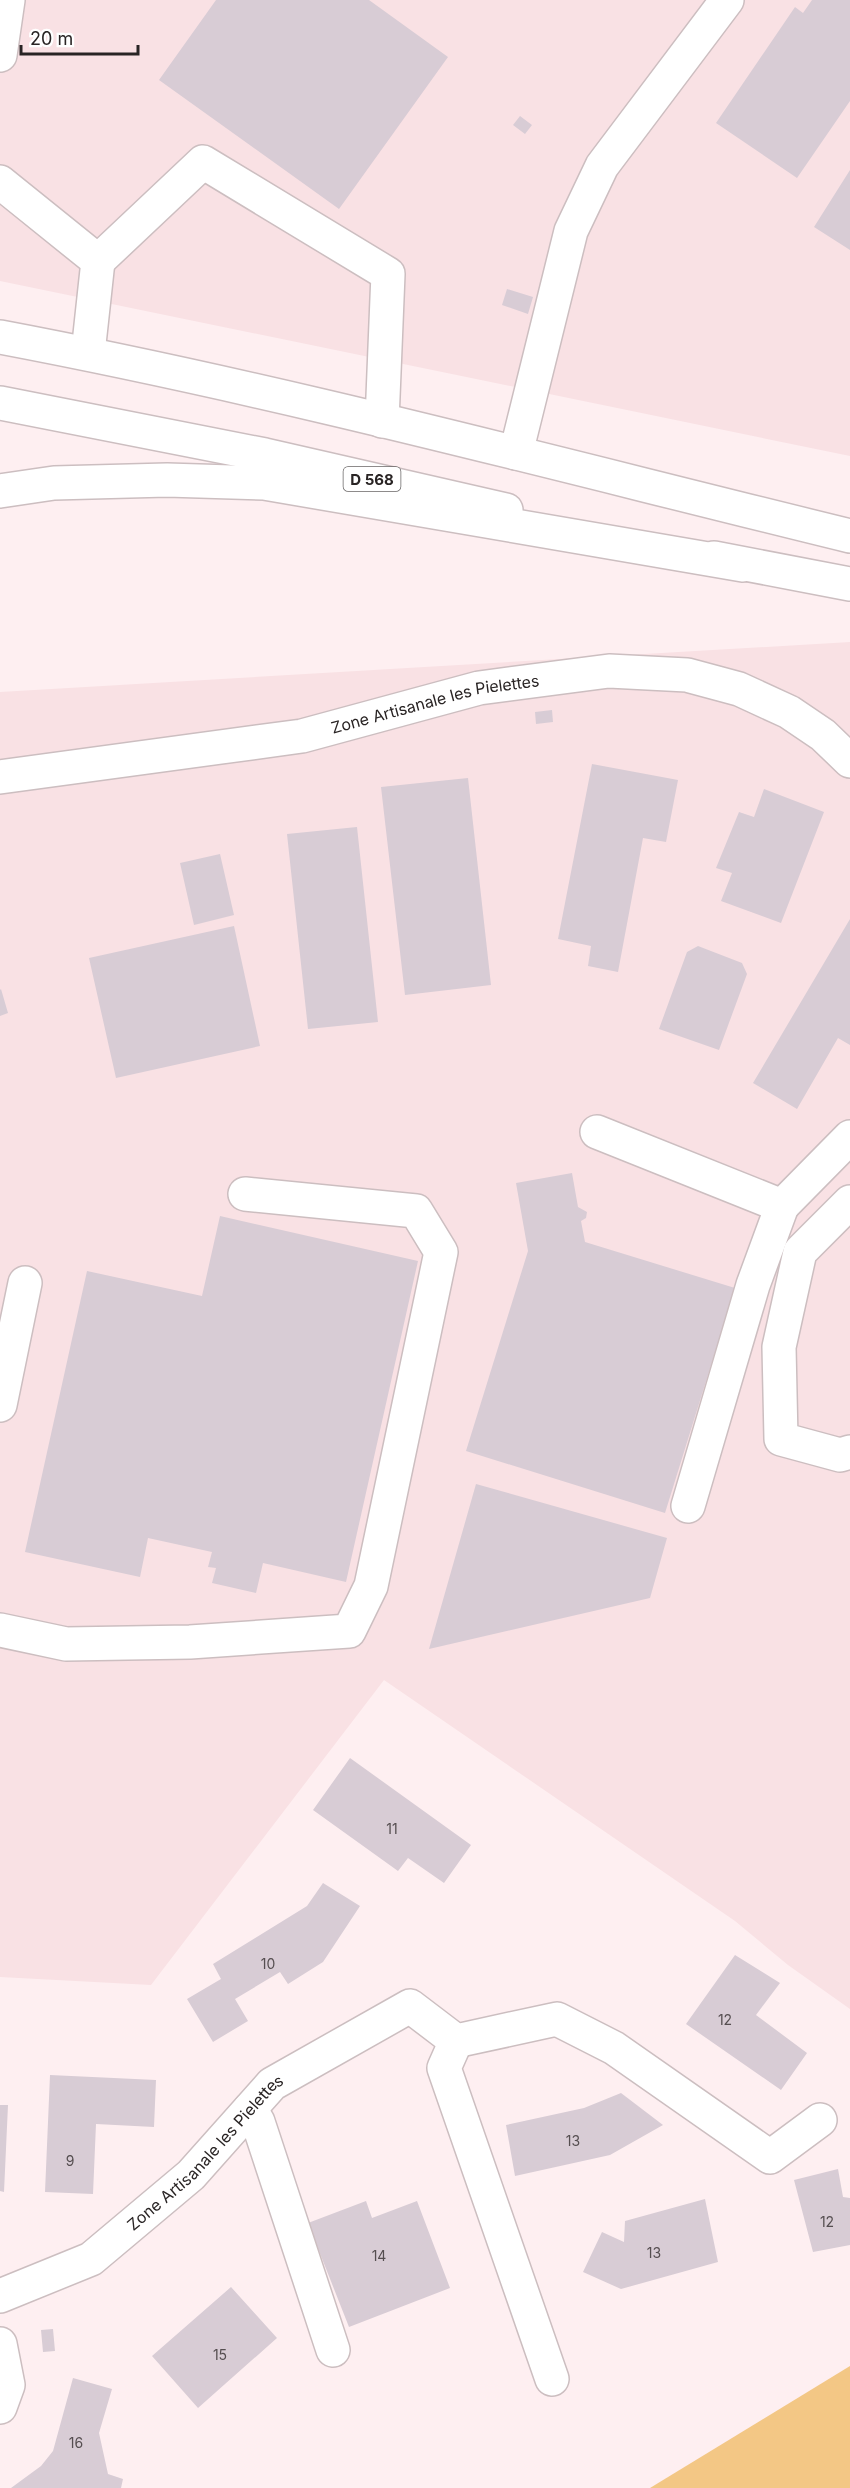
<svg xmlns="http://www.w3.org/2000/svg" width="850" height="2488" font-family="Inter,sans-serif">
	<style>
		.built { fill: #f9e1e4 }
		.green { fill: #f3c785 }
		.building { fill: #d8ccd5 }
		.lines { fill: none; stroke-linecap: round; stroke-linejoin: round }
		.minor-casing { stroke: #ccbec0; stroke-width: 36 }
		.major-casing { stroke: #ccbec0; stroke-width: 36 }
		.highway-casing { stroke: #ccbec0; stroke-width: 36 }
		.minor { stroke: #fff; stroke-width: 33 }
		.major { stroke: #fff; stroke-width: 33 }
		.highway { stroke: #fff; stroke-width: 33 }
		.labels { text-anchor: middle; dominant-baseline: central; stroke-width: 6; stroke-linejoin: round; paint-order: stroke }
		.number-label { font-size: 14px; fill: #554e50 }
		.shield { fill: #fff; stroke: #696666; stroke-width: 1.5 }
		.shield-label { font-size: 15px; font-weight: bold; fill: #292424 }
		.street-label { font-size: 16px; fill: #292424; stroke: #fff }
	</style>
	<rect width="100%" height="100%" fill="#feeff1"/>
	<path class="built" d="M0,0H850V456L0,281Z
		M850,642V2009L788,1965L735,1921L384,1680L151,1985L0,1977V692Z"/>
	<path class="green" d="M850,2366V2488H650Z"/>
	<path class="building" d="M216,0H369L448,57L339,209L159,80Z
		M812,0H850V101L797,178L716,123L795,7L803,13Z
		M520,116L532,125L525,134L513,125Z
		M850,170V250L814,227Z
		M507,289L533,297L528,314L502,305Z
		M552,710L553,722L536,724L535,712Z
		M592,764L678,780L666,842L643,838L618,972L588,966L591,946L558,939Z
		M468,778L491,985L405,995L381,787Z
		M764,789L824,812L781,923L721,901L732,873L716,868L739,812L754,817Z
		M357,827L378,1022L308,1029L287,834Z
		M220,854L234,915L194,925L180,863Z
		M850,919V1045L838,1038L797,1109L753,1083Z
		M234,926L260,1046L116,1078L89,958Z
		M698,946L742,963L747,974L719,1050L659,1029L687,952Z
		M1,989L8,1013L0,1016V990Z
		M572,1173L578,1207L587,1212L586,1218L581,1221L585,1242L735,1288L665,1513L466,1451L528,1251L516,1183Z
		M220,1216L418,1261L346,1582L263,1563L256,1593L212,1583L216,1568L208,1567L212,1552L148,1538L140,1577L25,1552L87,1271L202,1296Z
		M476,1484L667,1538L650,1598L429,1649Z
		M350,1758L471,1845L444,1883L408,1858L398,1871L313,1810Z
		M323,1883L360,1906L323,1962L288,1984L280,1972L235,1999L248,2021L213,2042L187,1999L221,1979L213,1964L307,1906Z
		M735,1955L780,1983L756,2015L807,2053L781,2090L686,2024Z
		M50,2075L156,2080L154,2127L96,2124L93,2194L45,2192Z
		M621,2093L663,2125L610,2155L515,2176L506,2125L584,2108Z
		M0,2105H8L4,2192L0,2191Z
		M838,2169L843,2197L850,2198V2245L813,2252L794,2180Z
		M705,2199L718,2262L621,2289L583,2272L602,2232L624,2242L625,2221Z
		M366,2201L372,2218L417,2201L450,2288L349,2327L308,2223Z
		M231,2287L277,2338L198,2408L152,2356Z
		M53,2329L55,2351L43,2352L41,2330Z
		M73,2378L112,2389L99,2433L108,2474L123,2479L121,2488H11L41,2466L53,2451Z"/>
	<g class="lines">
		<g class="minor-casing">
			<g id="minor">
				<path d="M0,55L8,0"/>
				<path d="M0,182L98,261L88,353"/>
				<path d="M98,261L203,162L388,274L382,421"/>
				<path d="M516,453L571,231L602,166L727,0"/>
				<path id="s1" d="M0,777L302,736L479,688L609,671L687,675L739,689L789,712L823,735L850,761"/>
				<path d="M597,1132L782,1206L850,1137"/>
				<path d="M850,1202L800,1252L779,1347L781,1439L840,1455L850,1452"/>
				<path d="M0,1405L25,1283"/>
				<path d="M688,1506L753,1285L782,1206"/>
				<path d="M0,1630L66,1644L190,1642L349,1631L371,1586L441,1252L416,1211L245,1194"/>
				<path d="M456,2041L444,2068L552,2379"/>
				<path d="M250,2109L258,2122L333,2350"/>
				<path id="s2" d="M0,2296L91,2259L191,2175L272,2084L410,2006L456,2041L557,2019L614,2048L770,2157L820,2120"/>
				<path d="M0,2344L8,2385L0,2407"/>
			</g>
		</g>
		<g class="major-casing">
			<path id="major" d="M0,337C286,391 567,467 850,536
				M0,403L265,455L506,510
				M714,558L850,584"/>
		</g>
		<g class="highway-casing">
			<path id="highway" d="M0,491L54,483L167,480L264,483L743,565"/>
		</g>
		<use href="#minor" class="minor"/>
		<use href="#major" class="major"/>
		<use href="#highway" class="highway"/>
	</g>
	<g class="labels">
		<g class="number-label">
			<text x="392" y="1828">11</text>
			<text x="268" y="1963">10</text>
			<text x="725" y="2019">12</text>
			<text x="573" y="2140">13</text>
			<text x="70" y="2160">9</text>
			<text x="827" y="2221">12</text>
			<text x="654" y="2252">13</text>
			<text x="379" y="2255">14</text>
			<text x="220" y="2354">15</text>
			<text x="76" y="2442">16</text>
		</g>
		<rect class="shield" x="343.5" y="467" width="57" height="24" rx="4.5"/>
		<g class="shield-label">
			<text x="372" y="479">D 568</text>
		</g>
		<g class="street-label">
			<text stroke="none"><textPath href="#s1" startOffset="442">Zone Artisanale les Pielettes</textPath></text>
			<text stroke="none"><textPath href="#s2" startOffset="255">Zone Artisanale les Pielettes</textPath></text>
		</g>
	</g>
	<path d="M21 45v9h117v-9" fill="none" stroke="#292424" stroke-width="3"/>
	<text x="30" y="45" font-size="18" fill="#292424" stroke="#ffffff" stroke-width="4.5" paint-order="stroke">20 m</text>
</svg>
